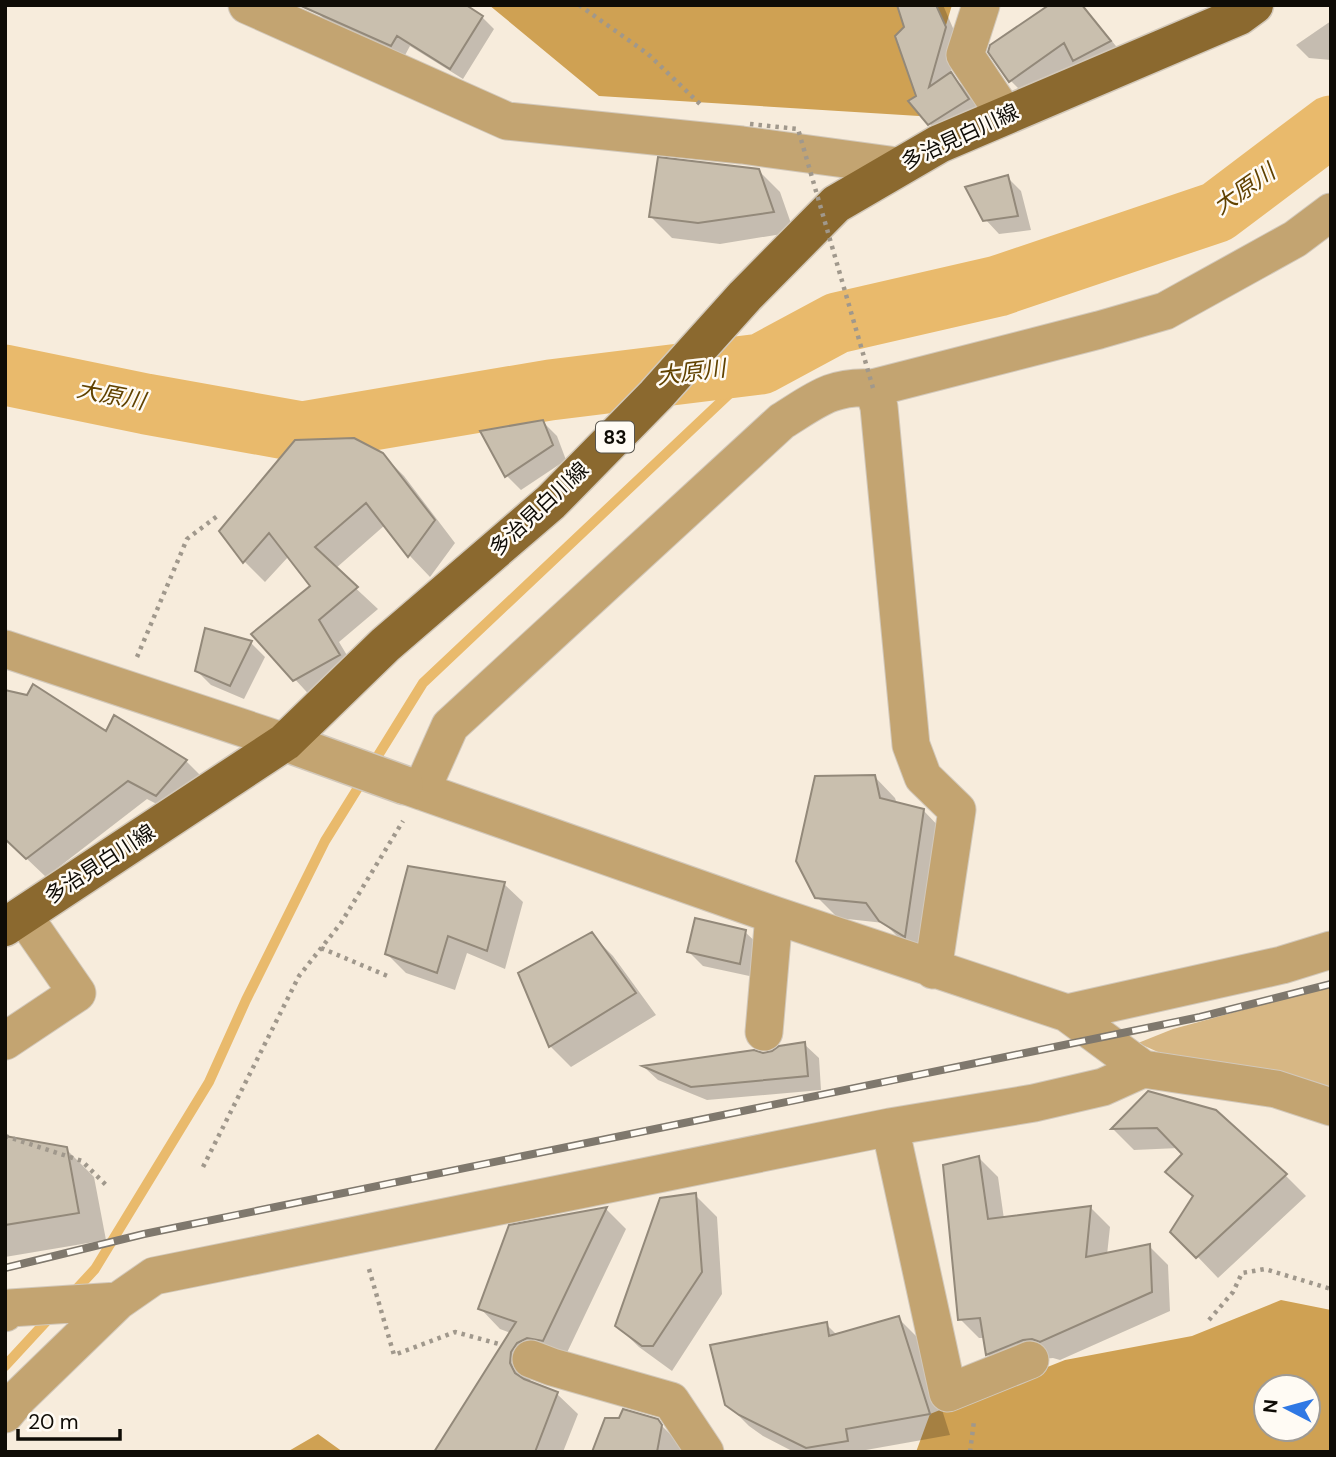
<svg xmlns="http://www.w3.org/2000/svg" width="1336" height="1457" font-family="'DM Sans','Noto Sans JP',sans-serif">
	<style>
		.green { fill: #d7b784 }
		.forest { fill: #cfa153; fill-rule: evenodd }
		.shadow { fill: #0003 }
		.lines { fill: none; stroke-linecap: round; stroke-linejoin: round }
		.stream { stroke: #e9ba6c; stroke-width: 10 }
		.river { stroke: #e9ba6c; stroke-width: 61 }
		.building { fill: #c9bfae; stroke: #93897a; stroke-width: 2 }
		.minor-casing { stroke: #d2c8ba; stroke-width: 39 }
		.tertiary-casing { stroke: #d2c8ba; stroke-width: 41 }
		.primary-casing { stroke: #d2c8ba; stroke-width: 41 }
		.path { stroke: #a0988c; stroke-width: 4.5; stroke-dasharray: 3.5 5; stroke-linecap: butt }
		.minor { stroke: #c3a471; stroke-width: 37 }
		.tertiary { stroke: #c3a471; stroke-width: 38 }
		.primary { stroke: #8b692f; stroke-width: 38 }
		.rail-casing { stroke: #7f786d; stroke-width: 8 }
		.rail { stroke: #fffbf4; stroke-width: 5; stroke-dasharray: 16; stroke-linecap: butt }
		.path-bridge { stroke: #a0988c; stroke-width: 4.5; stroke-dasharray: 3.5 5; stroke-linecap: butt }
		.labels { text-anchor: middle; dominant-baseline: central; stroke-width: 5; stroke-linejoin: round; paint-order: stroke }
		.shield { fill: #fffbf4; stroke: #57544d; stroke-width: 2 }
		.shield-label { font-size: 19px; font-weight: bold; fill: #0f0c06 }
		.street-label { font-size: 21px; fill: #0f0c06; stroke: #fffbf4 }
		.water-label { font-size: 23px; font-style: italic; fill: #614200; stroke: #fffbf4 }
	</style>
	<rect width="100%" height="100%" fill="#f7ecdc"/>
	<path class="green" d="M1331,986V1096L1178,1061L1138,1043L1173,1029Z"/>
	<path class="forest" d="M489,5H952L919,116L599,96Z
		M1281,1300L1331,1310V1452H916L930,1414L1065,1360L1192,1336ZM1266,1387H1308V1429H1266Z
		M318,1434L343,1452H287Z"/>
	<path class="shadow" d="M899,5H943L959,42L950,74L965,88L982,114L944,138L930,124Z
		M1053,5H1082L1130,63L1032,102L1011,81L990,51Z
		M317,12L482,17L494,29L463,79L410,46L404,57L329,24Z
		M1331,21V60L1309,58L1296,45Z
		M758,170L780,192L794,232L720,244L672,238L650,216Z
		M1007,177L1021,191L1031,230L999,234L985,219Z
		M543,422L557,436L566,460L521,490L507,476Z
		M382,454L404,476L455,543L430,577L410,556L385,525L335,569L378,609L339,642L360,677L316,702L253,634L312,587L289,556L265,582L244,561L221,531Z
		M207,630L251,643L265,657L244,699L211,685L197,671Z
		M28,697L107,733L115,717L186,761L205,780L176,814L147,799L46,877L5,838Z
		M874,776L895,798L897,804L923,810L944,832L926,956L903,942L884,923L838,918L817,897Z
		M504,884L523,902L505,969L467,953L455,990L406,973L387,954Z
		M745,932L760,946L754,977L703,966L689,952Z
		M591,934L613,956L656,1015L571,1067L550,1046Z
		M804,1044L819,1058L821,1090L707,1100L658,1080L645,1068L754,1052L763,1055Z
		M1149,1093L1285,1175L1306,1196L1218,1278L1173,1231L1194,1198L1168,1172L1185,1154L1179,1148L1134,1150L1113,1129Z
		M5,1132L10,1139L66,1149L94,1177L106,1240L5,1257Z
		M979,1158L998,1177L1004,1219L1091,1208L1110,1227L1107,1255L1149,1246L1168,1265L1170,1311L1060,1360L1053,1358L1043,1359L1006,1373L987,1354L985,1338H979L960,1319Z
		M695,1195L717,1217L722,1294L672,1371L639,1347L617,1326Z
		M606,1209L626,1229L563,1361L531,1373L530,1383L557,1394L578,1414L563,1452H437L511,1333L500,1329L480,1308L511,1227Z
		M898,1318L920,1340L950,1435L866,1450V1452H794L763,1436L749,1426L727,1404L826,1324L838,1336Z
		M657,1421L678,1442L681,1447L680,1452H594Z"/>
	<g class="lines">
		<path class="stream" d="M71,1295L95,1269L209,1082L246,1000L325,841L423,683L761,364
			M5,1366L53,1314"/>
		<path class="river" d="M5,375L146,404L302,432L550,390L761,364L837,323L998,286L1217,212L1331,126"/>
	</g>
	<path class="building" d="M299,5H466L483,16L450,69L397,36L391,46Z
		M897,5H936L946,27L929,87L951,72L969,99L928,125L908,101L916,96L895,36L904,27Z
		M1049,5H1082L1111,41L1073,61L1064,43L1009,82L988,52L990,45Z
		M658,157L759,169L774,212L698,223L649,217Z
		M1008,175L1018,216L983,221L965,187Z
		M543,420L553,445L505,477L480,431Z
		M354,438L383,453L435,520L408,557L366,503L315,547L358,587L319,620L340,655L293,681L251,634L310,586L269,533L243,563L219,531L295,440Z
		M205,628L252,641L230,686L195,671Z
		M33,684L106,731L114,715L187,760L156,796L128,781L26,859L5,839V690L27,695Z
		M875,775L880,798L924,809L905,937L879,921L866,903L815,898L796,861L815,776Z
		M408,866L505,882L487,951L448,936L437,973L385,954Z
		M695,918L746,930L740,964L687,952Z
		M592,932L636,993L549,1047L518,973Z
		M805,1042L808,1076L691,1087L642,1066L754,1050L763,1053L772,1051L779,1046Z
		M1148,1091L1216,1110L1287,1174L1196,1258L1170,1232L1193,1196L1165,1172L1182,1154L1157,1128L1111,1129Z
		M5,1136L67,1147L79,1213L5,1225Z
		M979,1156L988,1219L1091,1206L1086,1257L1150,1244L1152,1292L1040,1342L1032,1339L1023,1340L986,1355L980,1318L958,1320L943,1165Z
		M696,1193L702,1272L653,1346H642L615,1326L660,1198Z
		M607,1207L543,1341L527,1338L517,1343L511,1352L510,1363L515,1373L524,1379L558,1392L535,1452H434L516,1322L478,1309L509,1225Z
		M899,1316L930,1414L846,1429L848,1441L806,1448L739,1415L725,1405L710,1345L827,1322L829,1336Z
		M623,1409L658,1419L662,1425L657,1452H592L605,1418H619Z"/>
	<g class="lines">
		<g class="minor-casing">
			<path id="minor" d="M247,5L507,121L742,145L897,166
				M981,5L965,55L1005,115
				M873,388L879,407L911,745L923,777L957,810L933,970
				M5,649L285,742
				M404,785L774,915L1067,1013L1143,1069L1276,1089L1331,1107
				M421,791L450,726L782,421C816,400 832,385 873,388L1099,330L1165,311L1295,239L1331,212
				M1067,1013L1282,965L1331,950
				M764,1032L774,915
				M5,1041L77,993L23,915
				M890,1127L948,1393L1030,1360
				M5,1313L10,1308L118,1301L154,1276L890,1127L1034,1103L1103,1087L1143,1069
				M531,1359L552,1367L671,1401L705,1452
				M5,1414L19,1397L118,1301"/>
		</g>
		<g class="tertiary-casing">
			<path id="tertiary" d="M285,742L404,785"/>
		</g>
		<g class="primary-casing">
			<path id="primary" d="M5,927L285,742L385,645L551,502L656,395L745,296L836,204L939,144L1239,16L1254,5"/>
		</g>
		<path class="path" d="M579,5L648,54L702,106
			M137,657L187,539L220,514
			M321,948L390,977
			M5,1136L82,1161L107,1186
			M203,1167L299,976L341,923L403,821
			M369,1269L394,1355L455,1332L499,1344
			M1209,1320L1233,1292L1242,1273L1265,1269L1331,1289
			M970,1452L974,1421"/>
		<use href="#minor" class="minor"/>
		<use href="#tertiary" class="tertiary"/>
		<use href="#primary" class="primary"/>
		<g class="rail-casing">
			<path id="rail" d="M5,1268L144,1234L1200,1017L1331,984"/>
		</g>
		<use href="#rail" class="rail"/>
		<path class="path-bridge" d="M750,124L798,129L873,388"/>
	</g>
	<g class="labels">
		<rect class="shield" x="596" y="421.5" width="38" height="31" rx="5"/>
		<g class="shield-label">
			<text x="615" y="437">83</text>
		</g>
		<g class="street-label">
			<text transform="translate(960 137) rotate(-25)">多治見白川線</text>
			<text transform="translate(539 509) rotate(-43)">多治見白川線</text>
			<text transform="translate(100 864) rotate(-33)">多治見白川線</text>
		</g>
		<g class="water-label">
			<text transform="translate(1244 189) rotate(-35)">大原川</text>
			<text transform="translate(691 372) rotate(-7)">大原川</text>
			<text transform="translate(111 395) rotate(11)">大原川</text>
		</g>
	</g>
	<rect width="1336" height="1457" fill="none" stroke="#0f0c06" stroke-width="14"/>
	<g transform="translate(1287 1408) rotate(276)"><circle r="33" fill="#fffbf4" stroke="#9f9b95" stroke-width="2"/>
	<path d="M0-5L12 26L0 18L-12 26Z" fill="#2f78e4"/>
	<text y="-10" font-size="19" font-weight="bold" text-anchor="middle" fill="#0f0c06">N</text>
	</g>
	<path d="M18 1429v10h102v-10" fill="none" stroke="#0f0c06" stroke-width="3.5"/>
	<text x="28" y="1429" font-size="21" fill="#0f0c06" stroke="#fffbf4" stroke-width="5" paint-order="stroke">20 m</text>
</svg>
